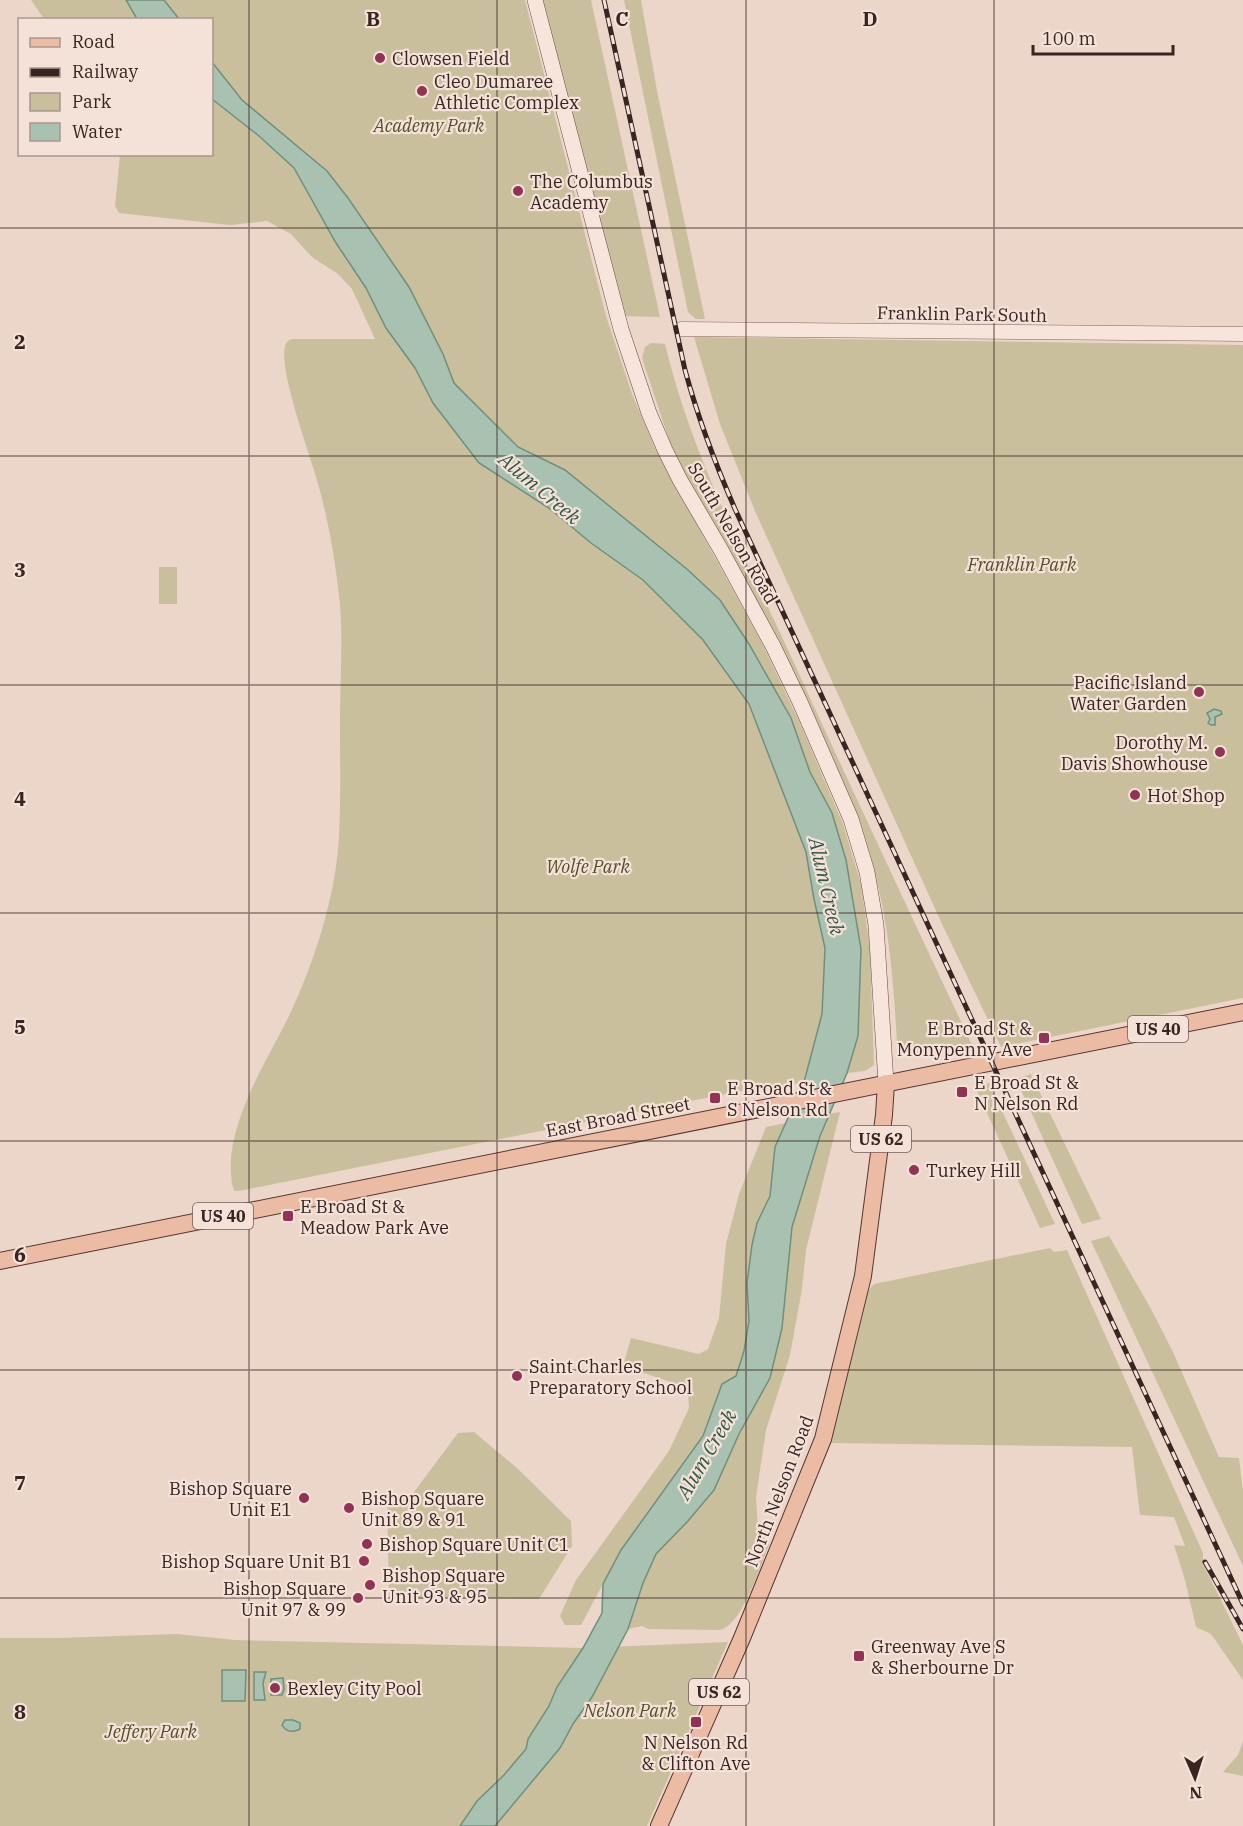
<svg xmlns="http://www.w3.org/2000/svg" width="1243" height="1826" font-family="'IBM Plex Serif',serif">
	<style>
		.green { fill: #cabf9d }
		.water { fill: #a9c1b1; stroke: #708f7c; stroke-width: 1.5 }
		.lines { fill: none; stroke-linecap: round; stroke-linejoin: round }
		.tertiary-casing { stroke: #87655f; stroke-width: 15 }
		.secondary-casing { stroke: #694742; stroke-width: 16 }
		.primary-casing { stroke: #563632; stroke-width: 18 }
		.tertiary { stroke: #f7e5dc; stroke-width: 14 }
		.secondary { stroke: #f7e5dc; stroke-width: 15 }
		.primary { stroke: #ecbba4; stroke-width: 16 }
		.rail-casing { stroke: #392421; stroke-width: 5 }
		.rail { stroke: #f4e2d8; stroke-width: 3; stroke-dasharray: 9; stroke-linecap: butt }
		.grid { fill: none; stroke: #392421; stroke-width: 1.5; stroke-opacity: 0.55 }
		.poi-dot { fill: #923356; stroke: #f4e2d8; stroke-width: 2 }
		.labels { text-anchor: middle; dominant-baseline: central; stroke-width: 4.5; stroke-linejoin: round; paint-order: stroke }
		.shield { fill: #f4e2d8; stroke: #715d58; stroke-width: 1.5 }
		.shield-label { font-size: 16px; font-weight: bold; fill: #392421 }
		.poi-label { font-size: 18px; fill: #392421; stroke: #f4e2d8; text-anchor: start }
		.park-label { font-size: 18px; font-style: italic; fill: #544f29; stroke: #f4e2d8 }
		.street-label { font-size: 18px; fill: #392421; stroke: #f4e2d8 }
		.water-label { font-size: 20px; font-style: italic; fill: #325747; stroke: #f4e2d8 }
		.grid-label { font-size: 20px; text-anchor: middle; font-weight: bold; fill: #392421; stroke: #f4e2d8; stroke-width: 4.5; stroke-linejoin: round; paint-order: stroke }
	</style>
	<rect width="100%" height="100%" fill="#ecd5c9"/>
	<path class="green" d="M31,0H126L137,19H44Z
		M143,0H525L606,316L632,394L654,446L762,643L799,721L843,824L861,884L870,949L874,1065L865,1071L847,1073L848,1070L805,1078L804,1082L752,1092L751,1089L239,1191H235C231,1186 232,1180 231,1174C227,1123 266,1062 288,1018C314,964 336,896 339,836C341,798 340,760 340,722C340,683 343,643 340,605C335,555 326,505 310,458C304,437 277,362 286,344C288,340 289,340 293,339H375L352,289L338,274L312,257L291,234L267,221L230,225L119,213L115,206L120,155L212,154V99L259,136L294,168L336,243L366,288L333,203L212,82V20L157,19Z
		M540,0H591L660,317L624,316Z
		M624,0H641L657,91L705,319H696L688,312Z
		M694,337L1243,345V998L1001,1047L942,924L755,511L720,424Z
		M651,343L665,344C690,448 738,543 783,639C845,775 909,911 973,1047L913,1055L904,1052L897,1043C893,973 888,903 863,837L673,452L642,358L645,347Z
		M159,567H177V604H159Z
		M1031,1074L1101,1219L1082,1224L1016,1079Z
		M989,1083L1055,1224L1040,1228L975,1087Z
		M840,1112L806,1250L802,1289L790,1355L766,1430L756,1497L758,1529L769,1545C760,1566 743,1624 720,1630L648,1629L642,1626L628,1629L643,1583L656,1554L688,1521L714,1490L739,1434L788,1268L792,1227L828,1114Z
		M786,1123L775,1147L770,1196L757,1223L747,1283L749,1321L744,1351L736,1376L722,1384L704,1436L621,1550L581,1625H565L560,1616L576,1580L669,1451L689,1408L688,1394L685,1387L623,1366L631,1338L699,1354L708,1349L719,1318L726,1244L739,1194L766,1127Z
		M1109,1236L1150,1307L1173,1352L1219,1457L1239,1458L1243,1492V1566L1091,1241Z
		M1050,1248L1054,1252L1067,1250L1203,1553V1564L1243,1645V1680L1211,1634L1196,1627L1185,1580L1174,1545L1185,1546L1174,1517L1140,1515L1132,1447L831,1443L869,1290L874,1284Z
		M474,1432L517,1468L571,1521L572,1546L539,1599L389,1598L387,1497L411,1496L458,1433Z
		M177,1634L235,1640L583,1648L728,1642L647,1826H479L544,1751L557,1687L549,1706L528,1739L526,1749L504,1775L477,1801L460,1826H0V1638H58Z
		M1243,1741V1776L1223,1772L1238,1755Z"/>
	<path class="water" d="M126,0H164L179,19H137Z
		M212,62L242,100L327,171L348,198L409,287L443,354L454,383L518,447L565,470L688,570L720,600L749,644L791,718L810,772L832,813L846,860L861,949L858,1036L847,1073L820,1136L792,1227L782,1328L770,1378L739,1434L714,1490L688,1521L656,1554L643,1583L628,1629L592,1697L573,1724L560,1748L495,1826H460L477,1801L504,1775L526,1749L528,1739L549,1706L557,1687L583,1648L602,1613L603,1584L621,1550L703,1436L722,1384L736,1376L744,1351L749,1321L747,1283L752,1245L757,1223L770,1196L775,1147L804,1082L822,1014L825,948L814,899L806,852L749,704L703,640L643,580L591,543L549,508L479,463L433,403L415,368L386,328L366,288L336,243L294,168L259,136L212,99Z
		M1214,709L1221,711L1222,714L1215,717V725H1211L1208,723L1210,719L1207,713Z
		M222,1670H246L245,1701H222Z
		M254,1672H266L263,1683L265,1700H254Z
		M283,1678L284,1689L282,1695H271V1679Z
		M285,1720H293L300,1723V1729C293,1733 286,1732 282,1725Z"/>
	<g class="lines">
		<g class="tertiary-casing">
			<path id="tertiary" d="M681,329L1243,334"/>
		</g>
		<g class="secondary-casing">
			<path id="secondary" d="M535,0L621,329L649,413L665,450L680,480L721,550L773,646L800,702L851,819L867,872L876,925L886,1083"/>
		</g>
		<g class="primary-casing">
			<path id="primary" d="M0,1261L1243,1012
				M659,1826L742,1638L823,1439L863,1276L884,1115L886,1083"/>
		</g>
		<use href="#tertiary" class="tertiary"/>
		<use href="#secondary" class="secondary"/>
		<use href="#primary" class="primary"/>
		<g class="rail-casing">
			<path id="rail" d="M604,0L685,370C698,418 715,463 735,509L1243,1604
				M1205,1562L1243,1629"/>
		</g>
		<use href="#rail" class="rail"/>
	</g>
	<path class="grid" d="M249,0V1826M497,0V1826M746,0V1826M994,0V1826M0,228H1243M0,456H1243M0,685H1243M0,913H1243M0,1141H1243M0,1370H1243M0,1598H1243"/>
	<g class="poi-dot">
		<circle cx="380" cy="58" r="6"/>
		<circle cx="422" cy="91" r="6"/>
		<circle cx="518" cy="191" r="6"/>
		<circle cx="1199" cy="692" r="6"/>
		<circle cx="1220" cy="752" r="6"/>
		<circle cx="1135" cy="795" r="6"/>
		<rect x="1038" y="1032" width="12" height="12" rx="3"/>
		<rect x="956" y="1086" width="12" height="12" rx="3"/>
		<rect x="709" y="1092" width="12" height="12" rx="3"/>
		<circle cx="914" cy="1170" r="6"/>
		<rect x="282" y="1210" width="12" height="12" rx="3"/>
		<circle cx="517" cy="1376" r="6"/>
		<circle cx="304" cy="1498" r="6"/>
		<circle cx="349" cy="1508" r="6"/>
		<circle cx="367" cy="1544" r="6"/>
		<circle cx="364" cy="1561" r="6"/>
		<circle cx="370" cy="1585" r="6"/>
		<circle cx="358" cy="1598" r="6"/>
		<rect x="853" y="1650" width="12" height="12" rx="3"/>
		<circle cx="275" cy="1688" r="6"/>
		<rect x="690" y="1716" width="12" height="12" rx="3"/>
	</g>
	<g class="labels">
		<g class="shield">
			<rect x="1128" y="1016" width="60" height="26" rx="4.5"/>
			<rect x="851" y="1126" width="60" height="26" rx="4.5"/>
			<rect x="193" y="1203" width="60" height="26" rx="4.5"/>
			<rect x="689" y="1679" width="60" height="26" rx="4.5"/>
		</g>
		<g class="shield-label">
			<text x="1158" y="1029">US 40</text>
			<text x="881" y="1139">US 62</text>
			<text x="223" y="1216">US 40</text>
			<text x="719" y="1692">US 62</text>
		</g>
		<g class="poi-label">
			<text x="392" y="58">Clowsen Field</text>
			<text x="434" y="81">Cleo Dumaree<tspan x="434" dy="21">Athletic Complex</tspan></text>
			<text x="530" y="181">The Columbus<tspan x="530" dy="21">Academy</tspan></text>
			<text x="1187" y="682" text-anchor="end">Pacific Island<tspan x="1187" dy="21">Water Garden</tspan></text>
			<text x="1208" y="742" text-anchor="end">Dorothy M.<tspan x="1208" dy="21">Davis Showhouse</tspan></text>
			<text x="1147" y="795">Hot Shop</text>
			<text x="1032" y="1028" text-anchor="end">E Broad St &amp;<tspan x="1032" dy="21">Monypenny Ave</tspan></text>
			<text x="974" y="1082">E Broad St &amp;<tspan x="974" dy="21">N Nelson Rd</tspan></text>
			<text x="727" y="1088">E Broad St &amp;<tspan x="727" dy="21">S Nelson Rd</tspan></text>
			<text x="926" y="1170">Turkey Hill</text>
			<text x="300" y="1206">E Broad St &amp;<tspan x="300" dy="21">Meadow Park Ave</tspan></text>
			<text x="529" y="1366">Saint Charles<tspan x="529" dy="21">Preparatory School</tspan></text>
			<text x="292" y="1488" text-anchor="end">Bishop Square<tspan x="292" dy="21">Unit E1</tspan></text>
			<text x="361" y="1498">Bishop Square<tspan x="361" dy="21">Unit 89 &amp; 91</tspan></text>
			<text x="379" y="1544">Bishop Square Unit C1</text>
			<text x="352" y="1561" text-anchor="end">Bishop Square Unit B1</text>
			<text x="382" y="1575">Bishop Square<tspan x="382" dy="21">Unit 93 &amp; 95</tspan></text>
			<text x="346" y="1588" text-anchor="end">Bishop Square<tspan x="346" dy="21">Unit 97 &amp; 99</tspan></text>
			<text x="871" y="1646">Greenway Ave S<tspan x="871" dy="21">&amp; Sherbourne Dr</tspan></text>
			<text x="287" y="1688">Bexley City Pool</text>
			<text x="696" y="1742" text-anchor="middle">N Nelson Rd<tspan x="696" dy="21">&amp; Clifton Ave</tspan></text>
		</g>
		<g class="park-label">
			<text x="429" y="125">Academy Park</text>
			<text x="1022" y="564">Franklin Park</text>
			<text x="588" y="866">Wolfe Park</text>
			<text x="630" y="1710">Nelson Park</text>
			<text x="151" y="1731">Jeffery Park</text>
		</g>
		<g class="street-label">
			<text transform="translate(962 314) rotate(1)">Franklin Park South</text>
			<text transform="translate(733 533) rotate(60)">South Nelson Road</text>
			<text transform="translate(618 1117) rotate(-11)">East Broad Street</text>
			<text transform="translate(779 1491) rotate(-69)">North Nelson Road</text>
		</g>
		<g class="water-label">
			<text transform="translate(540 488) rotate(40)">Alum Creek</text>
			<text transform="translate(827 886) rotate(77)">Alum Creek</text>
			<text transform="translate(706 1454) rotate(-60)">Alum Creek</text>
		</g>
	</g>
	<g class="grid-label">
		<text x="373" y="26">B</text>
		<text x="622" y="26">C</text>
		<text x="870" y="26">D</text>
		<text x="20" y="349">2</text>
		<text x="20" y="577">3</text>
		<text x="20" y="806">4</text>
		<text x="20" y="1034">5</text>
		<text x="20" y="1262">6</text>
		<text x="20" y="1490">7</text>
		<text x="20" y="1719">8</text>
	</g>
	<rect x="18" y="18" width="195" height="138" fill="#f4e2d8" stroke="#a9968f" stroke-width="1.5"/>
	<rect x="30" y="38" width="30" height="9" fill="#ecbba4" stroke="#a9968f" stroke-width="1.5"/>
	<text x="72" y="48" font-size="18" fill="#392421">Road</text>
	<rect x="30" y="68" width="30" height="9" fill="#392421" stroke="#a9968f" stroke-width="1.5"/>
	<text x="72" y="78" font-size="18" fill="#392421">Railway</text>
	<rect x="30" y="93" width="30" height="18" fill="#cabf9d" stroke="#a9968f" stroke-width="1.5"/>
	<text x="72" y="108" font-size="18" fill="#392421">Park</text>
	<rect x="30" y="123" width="30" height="18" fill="#a9c1b1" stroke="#a9968f" stroke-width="1.5"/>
	<text x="72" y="138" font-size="18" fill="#392421">Water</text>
	<g transform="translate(1195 1778) rotate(177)" stroke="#f4e2d8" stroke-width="4.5" paint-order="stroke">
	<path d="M0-4.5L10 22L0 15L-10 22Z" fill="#392421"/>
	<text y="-9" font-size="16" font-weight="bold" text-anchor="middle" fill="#392421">N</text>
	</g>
	<path d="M1033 45v9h140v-9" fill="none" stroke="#392421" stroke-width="3"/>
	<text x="1042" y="45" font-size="18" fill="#392421" stroke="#f4e2d8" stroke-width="4.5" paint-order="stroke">100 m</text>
</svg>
